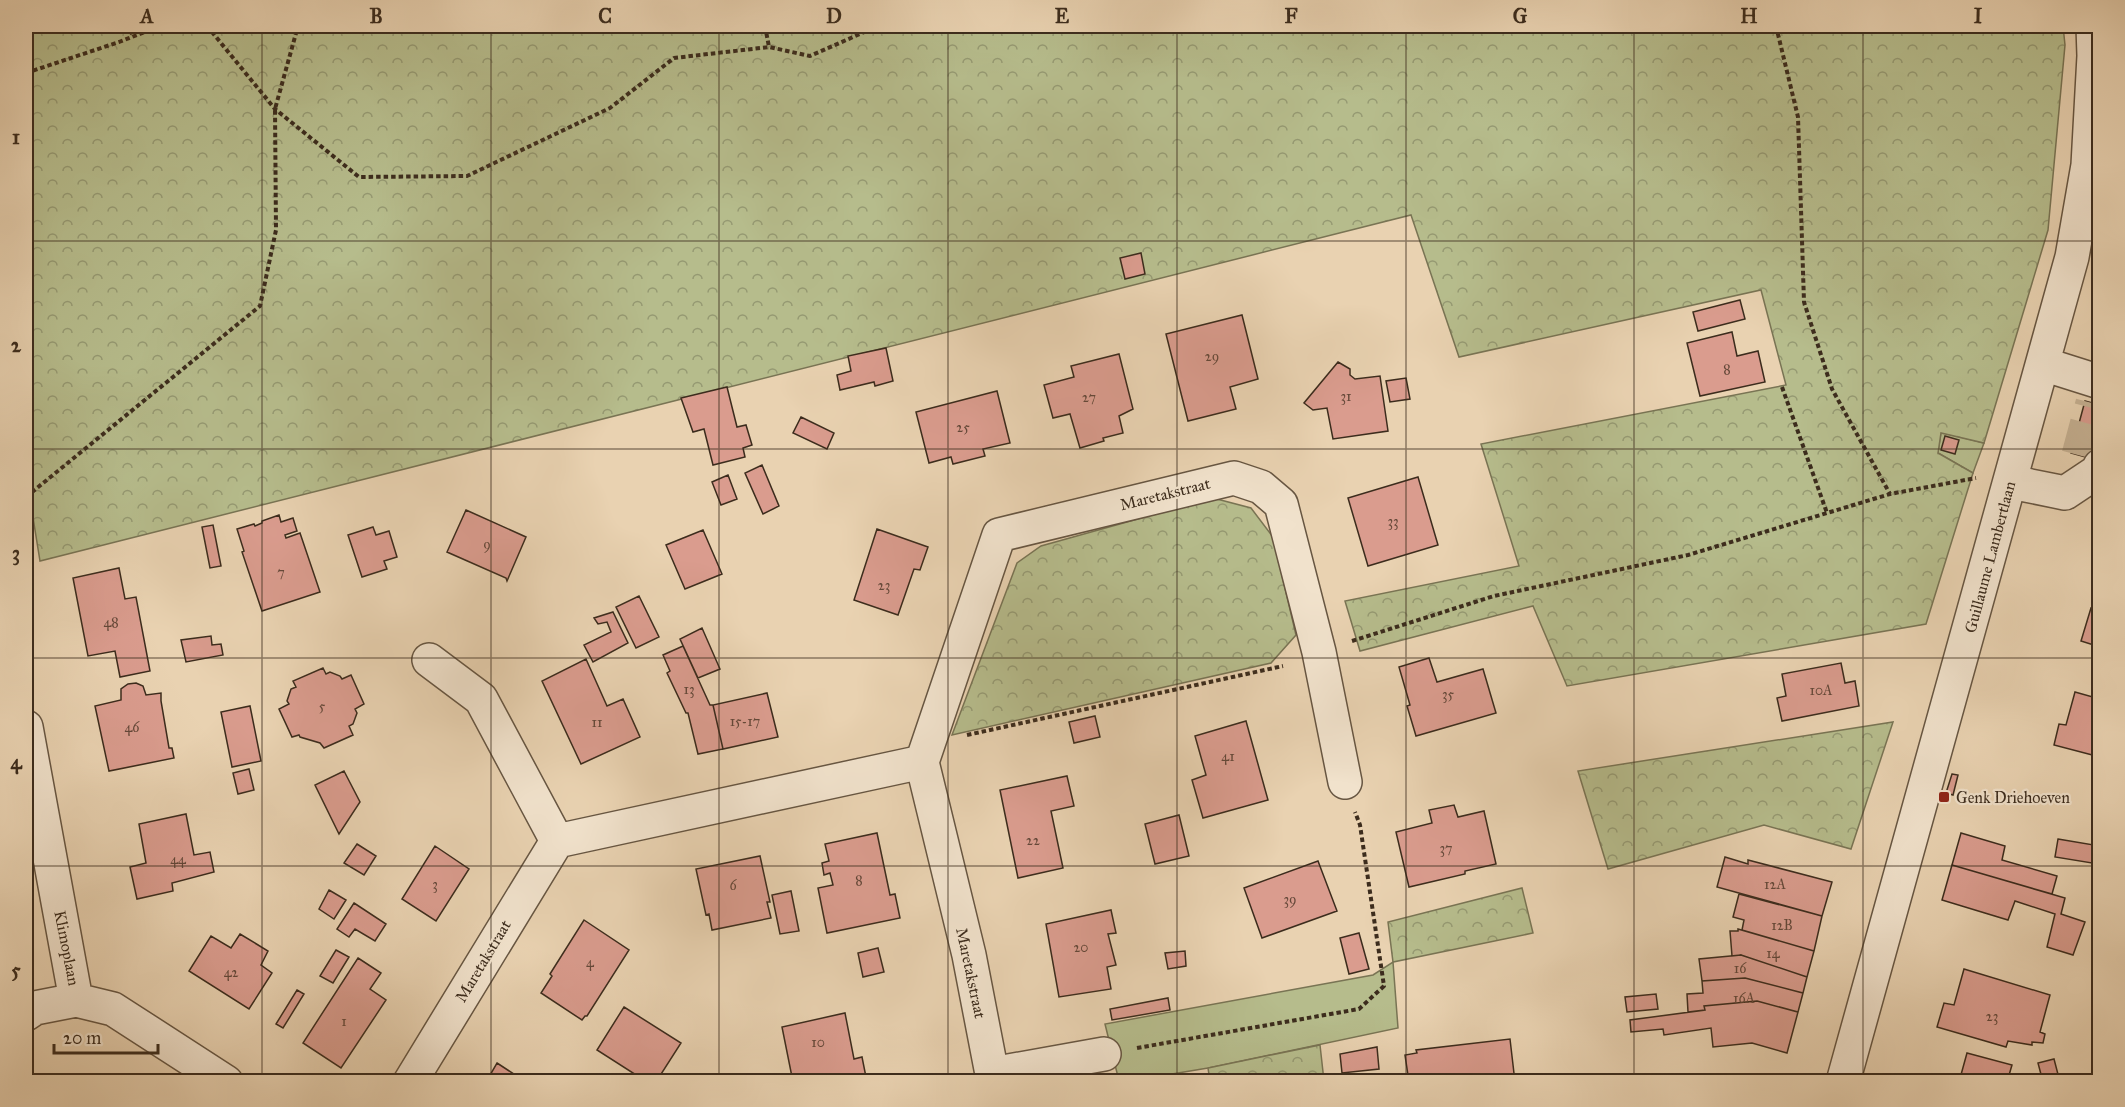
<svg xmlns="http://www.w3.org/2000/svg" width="2125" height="1107" font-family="'IM FELL Great Primer',serif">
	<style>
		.grass { fill: #b6bc8c; stroke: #797454; stroke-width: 1.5 }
		.forest { fill: url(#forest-crowns); stroke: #797454; stroke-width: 1.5 }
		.building { fill: #da9c8e; stroke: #3c2c1d; stroke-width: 1.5 }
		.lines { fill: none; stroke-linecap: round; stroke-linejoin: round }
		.minor-tunnel { stroke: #c6b193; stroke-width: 33; stroke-dasharray: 33 16; stroke-linecap: butt }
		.minor-casing { stroke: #675642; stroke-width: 36 }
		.path { stroke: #3c2c1d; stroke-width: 4; stroke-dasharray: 4.5 3; stroke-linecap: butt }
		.minor { stroke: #f1e2cc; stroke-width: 33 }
		.grid { fill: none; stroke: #3c2c1d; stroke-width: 1.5; stroke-opacity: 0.55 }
		.poi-dot { fill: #8f2418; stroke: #f1e2cc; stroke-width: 2 }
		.labels { text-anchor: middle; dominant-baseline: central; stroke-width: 4.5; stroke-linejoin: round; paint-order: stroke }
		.number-label { font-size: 14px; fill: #644839 }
		.street-label { font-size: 16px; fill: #3c2c1d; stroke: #f1e2cc }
		.poi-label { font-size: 16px; fill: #3c2c1d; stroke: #f1e2cc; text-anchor: start }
		.neatline { fill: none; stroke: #3c2c1d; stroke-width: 2 }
		.grid-label { font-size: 20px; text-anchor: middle; font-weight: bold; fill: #3c2c1d }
	</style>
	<defs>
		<pattern id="forest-crowns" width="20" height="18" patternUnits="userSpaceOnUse" patternTransform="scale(1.5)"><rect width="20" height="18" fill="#b6bc8c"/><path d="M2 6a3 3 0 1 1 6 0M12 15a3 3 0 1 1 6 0" fill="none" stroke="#959972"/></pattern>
	</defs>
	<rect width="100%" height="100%" fill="#e9d2b1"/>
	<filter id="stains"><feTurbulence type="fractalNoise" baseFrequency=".00333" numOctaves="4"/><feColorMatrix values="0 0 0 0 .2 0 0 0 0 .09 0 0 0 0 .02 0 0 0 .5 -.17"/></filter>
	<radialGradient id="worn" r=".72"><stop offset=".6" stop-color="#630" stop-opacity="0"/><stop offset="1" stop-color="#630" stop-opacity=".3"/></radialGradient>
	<path class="grass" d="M1941,432L1984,443L1973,473L1938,453Z
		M1393,962L1398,1028L1208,1068L1130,1081H1119L1105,1024L1373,975Z"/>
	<path class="forest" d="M26,26H2063L2065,45L2048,230L1984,443L1941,433L1938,453L1973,473L1926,624L1567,686L1533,606L1360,651L1345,601L1519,566L1481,444L1786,385L1761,290L1459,357L1411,215L40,561L26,474Z
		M1213,498L1251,508L1273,537L1296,635L1271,663L952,735L1017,563L1041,546Z
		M1893,722L1851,849L1764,825L1608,869L1578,771Z
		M1522,888L1533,933L1393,962L1388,922Z
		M1320,1045L1324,1081H1210L1208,1068Z"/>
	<path class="building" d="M1141,253L1145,274L1125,279L1120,258Z
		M1740,300L1745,319L1698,331L1693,312Z
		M1242,315L1258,379L1230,387L1236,409L1188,421L1166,334Z
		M1732,332L1737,356L1758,351L1765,382L1700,396L1687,343Z
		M886,348L893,381L875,386L874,382L840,390L837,375L851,371L848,356Z
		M1119,354L1133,409L1119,416L1123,433L1103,438L1104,441L1080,448L1070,414L1053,418L1044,385L1074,377L1071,366Z
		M1338,362L1350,369V375L1355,379L1380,376L1388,431L1333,439L1327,408L1313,410L1304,403Z
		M1406,378L1410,399L1390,402L1386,381Z
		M727,387L737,427L746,425L752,445L743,448L745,457L713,465L704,429L693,432L681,398Z
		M997,391L1010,443L983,449L985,456L953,464L951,457L929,463L916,412Z
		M2085,401L2100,405V461L2071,453Z
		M801,417L834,433L827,449L793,433Z
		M1945,436L1959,440L1955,454L1941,450Z
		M762,465L779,506L763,514L745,473Z
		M728,475L737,499L721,505L712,482Z
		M1418,477L1438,545L1368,566L1348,498Z
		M466,510L526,537L507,581L506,578L447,552Z
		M279,515L281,522L293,518L297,531L285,535L286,538L300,533L320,592L262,611L242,552L244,551L237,529L254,524L255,526L262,523V521Z
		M213,525L221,566L210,568L202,527Z
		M373,527L376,535L389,531L397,557L384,561L387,569L362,577L348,535Z
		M877,529L928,547L920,570L914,569L898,615L854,600Z
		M703,530L722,574L685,589L666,545Z
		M119,568L125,599L136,597L150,671L120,677L115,651L88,656L73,578Z
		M2100,591V647L2081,641L2091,608L2094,609Z
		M639,596L659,637L636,648L616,607Z
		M613,612L628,643L593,662L584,645L611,632L607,622L598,624L594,618Z
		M702,628L720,669L698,678L680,639Z
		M211,636L212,645L221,644L223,655L186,662L181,640Z
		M683,646L710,705H713L723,749L698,754L688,713H686L667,673L670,671L663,655Z
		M1429,658L1437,682L1483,669L1496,713L1416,736L1407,706L1410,705L1399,667Z
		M586,659L607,706L623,699L640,737L581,764L542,681Z
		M1841,663L1845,683L1855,681L1859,706L1782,721L1777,698L1786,696L1782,674Z
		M323,668L326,674L330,672L340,676L342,679L351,675L364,704L355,709L357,713L353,724L349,726L353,735L324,748L320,743L300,737L299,735L292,737L279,709L289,704L287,701L291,689L296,687L293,681Z
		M136,683L143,686L146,695L161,693V701L169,748H172L174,758L109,771L95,706L121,700V689L128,684Z
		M2075,692L2100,699V757L2054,745L2059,724L2066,725Z
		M767,693L778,737L723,749L713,705Z
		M250,706L261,761L232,767L221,712Z
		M1095,716L1100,737L1074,743L1069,722Z
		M1246,721L1268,800L1203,818L1192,780L1206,775L1195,736Z
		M249,769L254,790L238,794L233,773Z
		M344,771L360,802L339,834L315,785Z
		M1952,774L1958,775L1953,795L1946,793Z
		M1067,776L1074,806L1051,811L1063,868L1018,878L1000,790Z
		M1454,805L1458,817L1484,811L1496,864L1465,871V874L1409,887L1396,832L1432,823L1429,810Z
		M186,814L194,855L210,852L214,872L172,883L173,891L137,899L130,867L146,863L139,824Z
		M1179,815L1189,856L1155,864L1145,824Z
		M877,833L890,895L895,894L900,918L827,933L818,888L833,885L830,873L824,875L822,863L829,861L825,844Z
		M1961,833L2005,846L2002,860L2057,876L2052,894L1952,865Z
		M2058,839L2100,846L2098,864L2055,857Z
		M357,844L376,856L364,875L344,863Z
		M435,846L469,869L436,921L402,899Z
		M760,856L770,902H767L771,918L712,930L709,914L706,915L696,869Z
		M1725,857L1748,864V860L1832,882L1822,916L1717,887Z
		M1318,861L1337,911L1262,938L1244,888Z
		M1952,865L2065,898L2061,914L2085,922L2073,955L2047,947L2055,914L2015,901L2008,920L1942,900Z
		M329,890L346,900L334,919L319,909Z
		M791,891L799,931L780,934L772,895Z
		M1739,894L1822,916L1814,951L1742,930L1744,920L1733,917Z
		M354,903L386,924L375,941L355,929L349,937L337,929Z
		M1111,910L1116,933L1108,934L1116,965L1107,967L1111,989L1059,997L1046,924Z
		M584,920L629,950L587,1016H585L582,1020L541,993L552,976L550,974Z
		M1738,929L1814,951L1807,977L1741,955L1732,956L1730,931H1738Z
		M1359,933L1369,969L1349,974L1340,938Z
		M240,934L268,951L261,965L272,973L249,1009L189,971L211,936L231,948Z
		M878,948L884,972L863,977L858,953Z
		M336,950L349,957L333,983L320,976Z
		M1185,951L1186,966L1168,969L1165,953Z
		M1741,955L1807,977L1803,993L1745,978L1702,981L1699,959Z
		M358,958L381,973L370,989L386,1000L341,1068L303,1043Z
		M1964,969L2050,995L2040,1032L2045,1034L2043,1043L2032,1042V1045L2008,1041L2006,1047L1937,1027L1944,1003L1954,1005Z
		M1745,978L1803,993L1798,1012L1757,1001L1704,1006L1705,1010L1688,1012L1687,994L1703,993L1702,981Z
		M297,990L304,994L283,1028L276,1024Z
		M1656,994L1658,1009L1627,1012L1625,997Z
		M1168,998L1170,1010L1112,1020L1110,1009Z
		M1757,1001L1798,1012L1787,1053L1752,1043L1713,1047L1711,1028L1664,1035L1663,1029L1631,1032L1630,1020L1705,1010L1704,1006Z
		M624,1007L681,1043L656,1082H647L597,1050Z
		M845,1013L854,1059L862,1057L867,1082H793L782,1027Z
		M1510,1039L1515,1082H1409L1405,1055L1417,1053L1416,1050Z
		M1377,1047L1379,1069L1342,1073L1340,1054Z
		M1967,1053L2012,1065L2007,1082H1959Z
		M2054,1059L2060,1082H2043L2038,1063Z
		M497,1063L526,1082H486Z"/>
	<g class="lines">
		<path class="minor-tunnel" d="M2078,455L2092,403"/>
		<g class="minor-casing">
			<path id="minor" d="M2043,364L2100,382
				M2011,482L2065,493L2098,471L2100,466
				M429,660L481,699L557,841
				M26,727L76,1000
				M922,762L969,955L992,1074L1104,1054
				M26,1014L35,1008L76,1000L113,1009L226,1082
				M410,1082L557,841L922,762L999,535L1234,478L1261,487L1281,504L1319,652L1345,782
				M1843,1082L2072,257L2088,165L2094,56L2093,26"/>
		</g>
		<path class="path" d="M123,26L135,36
			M207,26L275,109L359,177L467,176L610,108L674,58L769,47L810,56L878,26
			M765,26L769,47
			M1776,26L1798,117L1804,302L1832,389L1890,494
			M26,36L27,26
			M26,73L119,42L160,26
			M1782,387L1827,513
			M26,497L260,306L276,230L275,109L298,26
			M1352,641L1494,596L1688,555L1890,494L1976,478
			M967,735L1283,666
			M1137,1048L1359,1009L1384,986L1360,825L1355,812"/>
		<use href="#minor" class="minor"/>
	</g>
	<path class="grid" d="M262,26V1082M491,26V1082M719,26V1082M948,26V1082M1177,26V1082M1406,26V1082M1634,26V1082M1863,26V1082M26,241H2100M26,449H2100M26,658H2100M26,866H2100"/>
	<rect class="poi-dot" x="1938" y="791" width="12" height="12" rx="3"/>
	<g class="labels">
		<g class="number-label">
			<text x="1212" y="356">29</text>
			<text x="1727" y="369">8</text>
			<text x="1346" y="396">31</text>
			<text x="1089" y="397">27</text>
			<text x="963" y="427">25</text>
			<text x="1393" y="521">33</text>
			<text x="487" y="544">9</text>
			<text x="281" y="572">7</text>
			<text x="884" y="585">23</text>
			<text x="111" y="622">48</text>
			<text x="689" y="689">13</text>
			<text x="1821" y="690">10A</text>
			<text x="1448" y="694">35</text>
			<text x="322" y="706">5</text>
			<text x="745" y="721">15-17</text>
			<text x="597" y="722">11</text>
			<text x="132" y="727">46</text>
			<text x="1228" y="756">41</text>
			<text x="1033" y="840">22</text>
			<text x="1446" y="848">37</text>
			<text x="178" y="859">44</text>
			<text x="859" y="880">8</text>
			<text x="435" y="884">3</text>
			<text x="1775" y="884">12A</text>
			<text x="733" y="885">6</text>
			<text x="1290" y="899">39</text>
			<text x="1782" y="925">12B</text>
			<text x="1081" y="947">20</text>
			<text x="1773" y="953">14</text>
			<text x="590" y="962">4</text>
			<text x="1740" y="968">16</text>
			<text x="231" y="972">42</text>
			<text x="1744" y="998">16A</text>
			<text x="1992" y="1016">23</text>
			<text x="344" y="1021">1</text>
			<text x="818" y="1042">10</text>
		</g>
		<g class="street-label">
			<text transform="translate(1165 494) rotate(-14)">Maretakstraat</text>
			<text transform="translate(1990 557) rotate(-75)">Guillaume Lambertlaan</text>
			<text transform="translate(67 948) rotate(79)">Klimoplaan</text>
			<text transform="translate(483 961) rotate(-59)">Maretakstraat</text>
			<text transform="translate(971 973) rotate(78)">Maretakstraat</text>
		</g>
		<g class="poi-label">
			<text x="1956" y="797">Genk Driehoeven</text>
		</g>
	</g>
	<rect width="2125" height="1107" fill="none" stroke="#e9d2b1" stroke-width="66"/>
	<path d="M54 1044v9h104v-9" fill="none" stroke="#3c2c1d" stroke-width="3"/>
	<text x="63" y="1044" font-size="18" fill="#3c2c1d" stroke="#f1e2cc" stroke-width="4.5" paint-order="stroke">20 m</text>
	<rect x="33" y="33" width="2059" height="1041" class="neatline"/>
	<g class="grid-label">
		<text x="147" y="23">A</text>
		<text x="376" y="23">B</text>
		<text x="605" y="23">C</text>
		<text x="834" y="23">D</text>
		<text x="1062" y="23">E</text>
		<text x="1291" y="23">F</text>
		<text x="1520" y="23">G</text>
		<text x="1749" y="23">H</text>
		<text x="1978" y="23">I</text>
		<text x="16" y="144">1</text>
		<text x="16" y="352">2</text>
		<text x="16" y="560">3</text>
		<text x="16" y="769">4</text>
		<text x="16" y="977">5</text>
	</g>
	<rect width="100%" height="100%" filter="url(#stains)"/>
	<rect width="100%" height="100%" fill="url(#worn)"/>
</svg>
